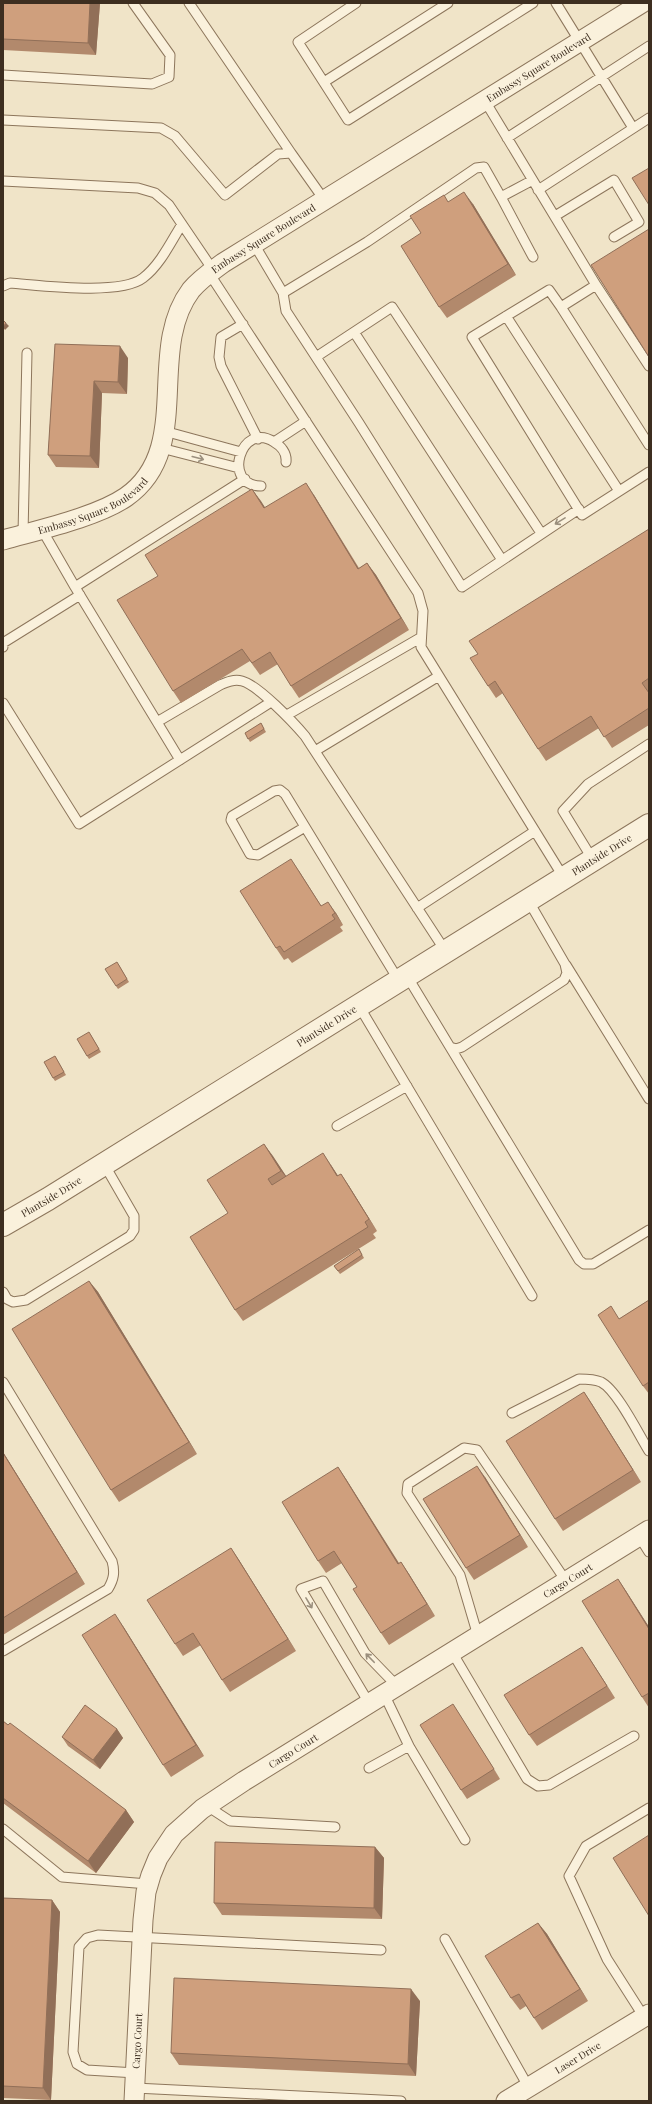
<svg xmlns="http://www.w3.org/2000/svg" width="652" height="2104" font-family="'Playfair Display',serif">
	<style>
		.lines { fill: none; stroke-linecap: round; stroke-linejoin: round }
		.service-casing { stroke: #8d765c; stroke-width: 11 }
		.minor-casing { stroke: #8d765c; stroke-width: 21 }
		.tertiary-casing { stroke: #8d765c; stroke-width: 24 }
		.service { stroke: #faf1dc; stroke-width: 9 }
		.minor { stroke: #faf1dc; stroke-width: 19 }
		.tertiary { stroke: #faf1dc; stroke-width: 22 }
		.wall { fill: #b2896c }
		.shaded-wall { fill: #916f58 }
		.building { fill: #cf9f7d; stroke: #916f58 }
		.oneway { stroke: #9c907e }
		.labels { text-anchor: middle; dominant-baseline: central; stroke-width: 3.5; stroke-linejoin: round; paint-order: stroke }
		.street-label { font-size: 10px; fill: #3d2e20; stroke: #f7eed8 }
	</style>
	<rect width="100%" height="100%" fill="#f0e4c8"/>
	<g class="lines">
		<g class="service-casing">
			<path id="service" d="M189,3L291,153
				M356,3L298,42L348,120L533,3
				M556,3L633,128
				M3,75L152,84L169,77L170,55L133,3
				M324,82L448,3
				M485,101L596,285L649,366
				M3,120L161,128L175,136L225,195L278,154L291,153L325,201
				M507,138L649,46
				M3,181L138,188L155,193L169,205L213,270
				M531,181L501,197L484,167L476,168L367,242L283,293L286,311L359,423L462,587L579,509
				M538,190L649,118
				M501,197L533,257
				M555,216L614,180L639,222L614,237
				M254,244L283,293
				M209,273L418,593L423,611L421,647L564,878
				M596,285L561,307L549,290L472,337L582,515L649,472
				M3,286L10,283C39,285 120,296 143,278C160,265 171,242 182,224
				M561,307L649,445
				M506,316L619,491
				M243,324L221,337L219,357L221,366L258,439
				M354,332L502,560
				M316,357L392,307L541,533
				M164,431L241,452
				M274,442L306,421
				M161,448L239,468
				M261,486C221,486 241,420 274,442C281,446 287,453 286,462
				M41,528L75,587L245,479
				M23,534L27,353
				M75,587L157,722L220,685C227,682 234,679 242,681C258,685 294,723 305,736L446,952
				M3,647V643L80,595
				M3,703L79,824L271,702
				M287,715L420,638
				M157,722L180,760
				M315,751L439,676
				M305,827L258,855L250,854L231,820L232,816L274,791L280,790L285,794L399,981
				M593,860L563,811L588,784L649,744
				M417,908L535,831
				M566,965L649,1099
				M407,976L450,1047L456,1049L462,1047L564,980L567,973L565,964L528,900
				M359,1006L532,1296
				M450,1047L579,1260L584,1264H593L649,1230
				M337,1126L407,1086
				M3,1292L7,1299L13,1302L26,1300L130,1236L134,1230V1216L104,1164
				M3,1382L112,1561C115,1572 114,1579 108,1589L3,1651
				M512,1413L579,1379C587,1379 594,1379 601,1382C617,1390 639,1435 649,1451
				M639,1536L649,1552
				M478,1636L460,1575L407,1493L408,1484L464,1448L477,1450L566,1581
				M452,1652L527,1779L538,1786L549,1785L634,1736
				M369,1703L301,1589L323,1581L365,1653L397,1686
				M409,1746L465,1840
				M369,1768L409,1746L384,1694
				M207,1806L230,1821L335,1827
				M3,1829L62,1877L148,1884
				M445,1939L529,2088
				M644,2017L607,1959L569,1876L586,1846L649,1808
				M136,2073L87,2070L77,2064L73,2052L79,1947L87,1938L98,1935L381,1950
				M135,2088L401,2101"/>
		</g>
		<g class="minor-casing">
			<g id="minor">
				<path id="s1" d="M3,540C38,530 97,517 126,497C195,449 145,351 191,290C200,279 212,271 223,263L642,3"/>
				<path id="s2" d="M134,2101L143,1920L146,1892L151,1875L158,1858L174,1834L202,1809L244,1781L649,1530"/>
				<path id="s3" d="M506,2101L649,2014"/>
			</g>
		</g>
		<g class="tertiary-casing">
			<g id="tertiary">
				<path id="s4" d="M3,1225L48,1199L649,825"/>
			</g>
		</g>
		<use href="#service" class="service"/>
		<use href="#minor" class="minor"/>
		<use href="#tertiary" class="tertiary"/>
	</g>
	<path class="wall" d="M3,3H100L96,55L3,50Z
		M449,202L473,204L516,275L447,318L439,307L421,233Z
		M55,344L128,358L127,394L102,393L99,468L56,467L48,455Z
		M252,489L265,508L314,495L359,568L367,563L376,575L409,630L299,698L291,686L278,664L260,675L250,661L181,703L173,691L158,576Z
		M649,529V725L612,748L599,728L546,761L538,749L503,693L496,698L488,686L478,654Z
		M261,723L266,732L250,742L245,733Z
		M299,871L321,906L336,913L343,925L340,927L343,931L292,963L288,958L284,960L276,948Z
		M119,965L129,982L118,989L116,986Z
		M91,1035L101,1052L89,1059L87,1056Z
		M55,1056L66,1075L55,1081L53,1078Z
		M264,1144L286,1176L331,1165L338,1176L341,1174L349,1186L377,1231L373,1234L376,1238L243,1321L235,1310L228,1213Z
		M359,1249L364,1258L340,1274L334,1266Z
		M89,1281L98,1292L197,1454L119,1502L111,1490Z
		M649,1300V1394L643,1386L619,1319Z
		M584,1392L592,1404L641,1482L563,1531L555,1519Z
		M3,1452L85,1584L3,1635Z
		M338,1467L346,1479L399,1563L401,1562L409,1574L435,1616L389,1645L381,1633L357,1587L342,1563L326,1573L318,1561Z
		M485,1477L528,1547L474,1580L466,1568Z
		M231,1548L239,1560L296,1651L230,1692L222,1680L201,1645L183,1656L175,1644Z
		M618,1579L626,1591L649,1627V1708L642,1697Z
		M123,1626L204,1756L171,1777L163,1765Z
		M590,1659L615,1698L537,1746L529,1735Z
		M459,1714L500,1779L467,1799L461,1790Z
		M3,1721L126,1810L134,1822L96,1873L3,1803Z
		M117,1729L123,1738L100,1769L68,1746L62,1737Z
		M375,1847L384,1858L382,1919L222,1915L214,1903Z
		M3,1898L52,1900L60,1912L51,2100L3,2098Z
		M538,1923L547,1934L588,2001L542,2030L526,2006L520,2010L511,1998Z
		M420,2001L416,2076L179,2065L171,2053Z"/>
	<path class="shaded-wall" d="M90,3H100L96,55L88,43Z
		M464,192L473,204L516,275L508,264Z
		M6,323L9,326L5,330L3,327Z
		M120,346L128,358L127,394L118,382Z
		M94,381L102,393L99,468L90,456Z
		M306,483L314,495L366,581L358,569Z
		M252,489L261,501L273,520L264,508Z
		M367,563L376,575L409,630L401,618Z
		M291,859L299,871L329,918L321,906Z
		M328,902L336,913L343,925L335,913Z
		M264,1144L273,1156L290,1182L281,1171Z
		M323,1153L331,1165L346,1188L337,1176Z
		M341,1174L349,1186L377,1231L369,1219Z
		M89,1281L98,1292L197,1454L189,1442Z
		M584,1392L592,1404L641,1482L633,1470Z
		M3,1452L85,1584L77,1572L3,1453Z
		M477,1466L485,1477L528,1547L520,1535Z
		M338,1467L346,1479L406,1575L398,1564Z
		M231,1548L239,1560L296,1651L288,1639Z
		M401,1562L409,1574L435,1616L427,1604Z
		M618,1579L626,1591L649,1627V1629Z
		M115,1614L123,1626L204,1756L196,1745Z
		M582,1647L590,1659L615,1698L607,1686Z
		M453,1704L459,1714L500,1779L494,1769Z
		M117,1729L123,1738L100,1769L93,1760Z
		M126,1810L134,1822L96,1873L88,1861Z
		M375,1847L384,1858L382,1919L374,1908Z
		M52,1900L60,1912L51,2100L43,2088Z
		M538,1923L547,1934L588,2001L580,1989Z
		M411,1989L420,2001L416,2076L408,2064Z"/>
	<path class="building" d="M3,3H90L88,43L3,39Z
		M649,168V205L632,178Z
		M464,192L508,264L439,307L401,246L421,233L410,216L444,195L448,202Z
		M649,229V357L591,265Z
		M4,321L6,323L3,327V322Z
		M55,344L120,346L118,382L94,381L90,456L48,455Z
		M306,483L358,569L367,563L401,618L291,686L270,652L252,663L242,649L173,691L117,600L158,576L145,555L252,489L264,508Z
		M649,529V678L642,683L649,693V708L604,737L591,716L538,749L495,681L488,686L470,658L478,654L469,641Z
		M261,723L264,729L248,739L245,733Z
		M291,859L321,906L328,902L335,913L332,915L335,919L284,952L280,946L276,948L240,891Z
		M117,962L127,979L116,986L105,969Z
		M89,1032L99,1049L87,1056L77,1039Z
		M55,1056L64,1072L53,1078L44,1062Z
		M264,1144L281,1171L268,1179L272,1185L323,1153L337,1176L341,1174L369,1219L365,1222L368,1227L235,1310L190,1237L228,1213L207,1180Z
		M359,1249L362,1255L338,1271L334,1266Z
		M89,1281L189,1442L111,1490L12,1329Z
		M649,1300V1382L643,1386L598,1315L611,1306L619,1319Z
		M584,1392L633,1470L555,1519L506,1441Z
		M3,1453L77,1572L3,1618Z
		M477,1466L520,1535L466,1568L423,1499Z
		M338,1467L398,1564L401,1562L427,1604L381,1633L353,1589L357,1587L334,1551L318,1561L282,1502Z
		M231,1548L288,1639L222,1680L193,1633L175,1644L147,1600Z
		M618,1579L649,1629V1693L642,1697L582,1601Z
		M115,1614L196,1745L163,1765L82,1635Z
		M582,1647L607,1686L529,1735L504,1695Z
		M453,1704L494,1769L461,1790L420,1725Z
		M85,1705L117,1729L93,1760L62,1737Z
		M3,1721L8,1725L10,1723L126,1810L88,1861L3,1798Z
		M649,1835V1916L613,1858Z
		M215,1842L375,1847L374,1908L214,1903Z
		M3,1898L52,1900L43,2088L3,2086Z
		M538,1923L580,1989L534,2018L519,1994L511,1998L485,1956Z
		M174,1978L411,1989L408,2064L171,2053Z"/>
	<defs><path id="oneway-shaft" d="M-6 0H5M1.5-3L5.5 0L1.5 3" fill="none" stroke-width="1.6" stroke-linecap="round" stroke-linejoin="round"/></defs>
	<g class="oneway">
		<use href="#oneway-shaft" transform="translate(198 458) rotate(15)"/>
		<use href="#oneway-shaft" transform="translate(560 521) rotate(148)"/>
		<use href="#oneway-shaft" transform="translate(309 1603) rotate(59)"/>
		<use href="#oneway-shaft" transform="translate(370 1658) rotate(-134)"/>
	</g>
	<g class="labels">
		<g class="street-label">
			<text stroke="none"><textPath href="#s1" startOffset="768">Embassy Square Boulevard</textPath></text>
			<text stroke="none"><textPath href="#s1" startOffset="444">Embassy Square Boulevard</textPath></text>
			<text stroke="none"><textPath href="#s1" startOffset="97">Embassy Square Boulevard</textPath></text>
			<text stroke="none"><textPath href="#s4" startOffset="704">Plantside Drive</textPath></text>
			<text stroke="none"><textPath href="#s4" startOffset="380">Plantside Drive</textPath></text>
			<text stroke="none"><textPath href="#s4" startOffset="56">Plantside Drive</textPath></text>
			<text stroke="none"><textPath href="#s2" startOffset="743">Cargo Court</textPath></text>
			<text stroke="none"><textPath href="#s2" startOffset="420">Cargo Court</textPath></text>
			<text stroke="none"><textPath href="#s2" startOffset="60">Cargo Court</textPath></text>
			<text stroke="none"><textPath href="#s3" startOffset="84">Laser Drive</textPath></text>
		</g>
	</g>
	<rect width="652" height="2104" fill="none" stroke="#3d2e20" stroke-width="8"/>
</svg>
